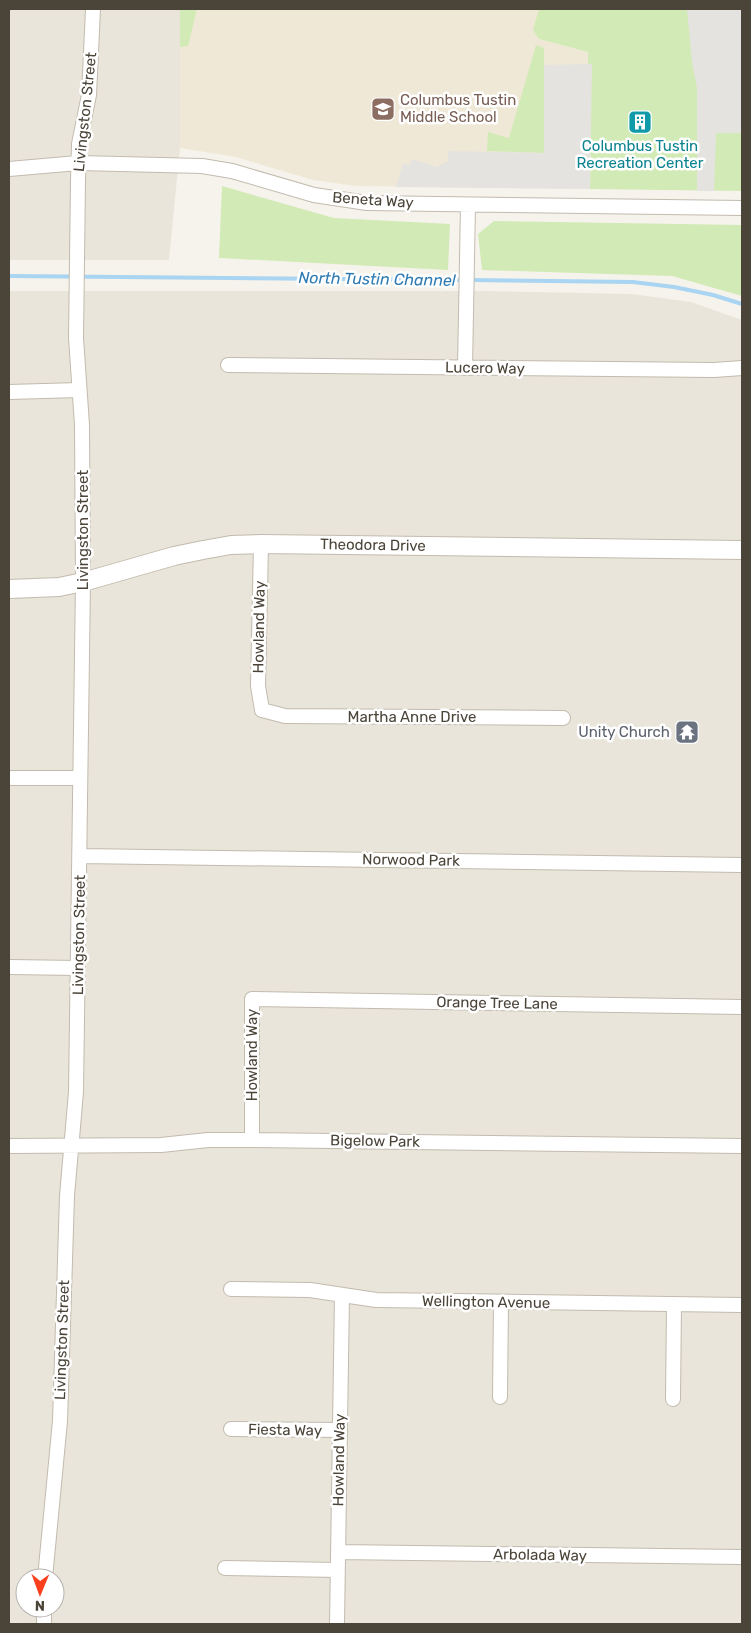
<svg xmlns="http://www.w3.org/2000/svg" width="751" height="1633" font-family="Rubik,sans-serif">
	<style>
		.residential { fill: #eae5da; fill-rule: evenodd }
		.education { fill: #efe8d6 }
		.green { fill: #d2eab5 }
		.parking { fill: #e5e3e0 }
		.lines { fill: none; stroke-linecap: round; stroke-linejoin: round }
		.stream { stroke: #a9d4f2; stroke-width: 4 }
		.minor-casing { stroke: #c2bbae; stroke-width: 16 }
		.tertiary-casing { stroke: #c2bbae; stroke-width: 20 }
		.minor { stroke: #fff; stroke-width: 14 }
		.tertiary { stroke: #fff; stroke-width: 18 }
		.labels { text-anchor: middle; dominant-baseline: central; stroke-width: 5; stroke-linejoin: round; paint-order: stroke }
		.education-label { font-size: 15px; fill: #785e54; stroke: #fff; text-anchor: start }
		.street-label { font-size: 15px; fill: #4b4439; stroke: #fff }
		.culture-label { font-size: 15px; fill: #0d838f; stroke: #fff }
		.worship-label { font-size: 15px; fill: #5b616d; stroke: #fff; text-anchor: end }
		.water-label { font-size: 16px; font-style: italic; fill: #2e7ab2; stroke: #fff }
	</style>
	<rect width="100%" height="100%" fill="#f6f3ec"/>
	<path class="residential" d="M9,9H181L180,148L169,260H9Z
		M9,291H484L632,294L691,302L742,320V1624H9ZM25,1578H55V1608H25Z"/>
	<path class="education" d="M180,9H539L534,30L539,39L588,52L587,132L591,133L590,189L356,186L313,180L236,157L180,148Z"/>
	<path class="green" d="M180,9H197L188,46L180,47Z
		M539,9H742V191L590,189L591,133H587L588,52L539,39L533,30Z
		M536,45L544,48L545,153L487,151L488,132L509,138Z
		M222,186L334,218L450,224L448,270L219,258Z
		M494,221L742,225V296L672,276L482,270L478,234Z"/>
	<path class="parking" d="M687,9H742V133H716L714,191H697V88L692,62Z
		M592,64L590,189L396,187L403,163L410,165L412,159L437,167L448,161V151L544,153V65Z"/>
	<g class="lines">
		<path class="stream" d="M9,276L463,280
			M470,280L633,282L674,287L713,295L742,304"/>
		<g class="minor-casing">
			<path id="minor" d="M9,169L78,163L202,166L232,171L314,195L367,203L742,208
				M228,365L714,370L742,368
				M465,368L468,205
				M9,392L79,390
				M261,544L258,686L262,710L285,716L563,718
				M9,778H80
				M80,856L742,865
				M9,967L78,968
				M252,1140V999L742,1007
				M9,1146L161,1145L208,1140H252L742,1146
				M231,1289L310,1290L376,1300L742,1305
				M500,1397L501,1302
				M673,1399L674,1304
				M231,1429L339,1430
				M338,1552L742,1557
				M225,1568L338,1570
				M45,1578L60,1421L67,1196L76,1092L83,582L82,425L76,338L78,181L79,144L89,95L93,9
				M44,1624V1608
				M337,1624L342,1295"/>
		</g>
		<g class="tertiary-casing">
			<path id="tertiary" d="M9,589L59,587L83,582L174,556L203,550L231,545L261,544L742,550"/>
		</g>
		<use href="#minor" class="minor"/>
		<use href="#tertiary" class="tertiary"/>
	</g>
	<defs>
		<g id="school-square" transform="scale(1.25)"><rect x="-9" y="-9" width="18" height="18" rx="4" fill="#8d6e63" stroke="#fff"/><path d="M0-5L7-2L0 1L-7-2ZM-4 1L0 2.5L4 1V4Q0 6-4 4Z" fill="#fff"/></g>
		<g id="building-square" transform="scale(1.25)"><rect x="-9" y="-9" width="18" height="18" rx="4" fill="#0f9aa8" stroke="#fff"/><path d="M-4-6H4V6H1V3H-1V6H-4ZM-2.5-4.3h1.7v1.8h-1.7ZM.8-4.3h1.7v1.8H.8ZM-2.5-1h1.7V.8h-1.7ZM.8-1h1.7V.8H.8Z" fill="#fff"/></g>
		<g id="temple-square" transform="scale(1.25)"><rect x="-9" y="-9" width="18" height="18" rx="4" fill="#6b7280" stroke="#fff"/><path d="M0-6L5-2H3V0L6.5 2.5H4V6H1.5V3h-3V6H-4V2.5H-6.5L-3 0V-2H-5Z" fill="#fff"/></g>
	</defs>
	<g fill-rule="evenodd">
		<use href="#school-square" x="383" y="109"/>
		<use href="#building-square" x="640" y="122"/>
		<use href="#temple-square" x="687" y="732"/>
	</g>
	<g class="labels">
		<g class="education-label">
			<text x="400" y="100">Columbus Tustin<tspan x="400" dy="17">Middle School</tspan></text>
		</g>
		<g class="street-label">
			<text transform="translate(85 112) rotate(-84)">Livingston Street</text>
			<text transform="translate(373 200) rotate(4)">Beneta Way</text>
			<text transform="translate(485 368) rotate(1)">Lucero Way</text>
			<text transform="translate(83 530) rotate(-90)">Livingston Street</text>
			<text transform="translate(373 545) rotate(1)">Theodora Drive</text>
			<text transform="translate(259 627) rotate(-89)">Howland Way</text>
			<text x="412" y="717">Martha Anne Drive</text>
			<text transform="translate(411 860) rotate(1)">Norwood Park</text>
			<text transform="translate(79 935) rotate(-89)">Livingston Street</text>
			<text transform="translate(497 1003) rotate(1)">Orange Tree Lane</text>
			<text transform="translate(252 1055) rotate(-90)">Howland Way</text>
			<text transform="translate(375 1141) rotate(1)">Bigelow Park</text>
			<text transform="translate(486 1302) rotate(1)">Wellington Avenue</text>
			<text transform="translate(62 1340) rotate(-88)">Livingston Street</text>
			<text transform="translate(285 1430) rotate(1)">Fiesta Way</text>
			<text transform="translate(339 1460) rotate(-89)">Howland Way</text>
			<text transform="translate(540 1555) rotate(1)">Arbolada Way</text>
		</g>
		<g class="culture-label">
			<text x="640" y="146">Columbus Tustin<tspan x="640" dy="17">Recreation Center</tspan></text>
		</g>
		<g class="worship-label">
			<text x="670" y="732">Unity Church</text>
		</g>
		<g class="water-label">
			<text transform="translate(377 279) rotate(1)">North Tustin Channel</text>
		</g>
	</g>
	<rect width="751" height="1633" fill="none" stroke="#4b4439" stroke-width="20"/>
	<g transform="translate(40 1593) rotate(181)"><circle r="24" fill="#ffffff" stroke="#b7b4b0"/>
	<path d="M0-4L9 19L0 12L-9 19Z" fill="#fc3f1d"/>
	<text y="-8" font-size="14" font-weight="bold" text-anchor="middle" fill="#4b4439">N</text>
	</g>
</svg>
